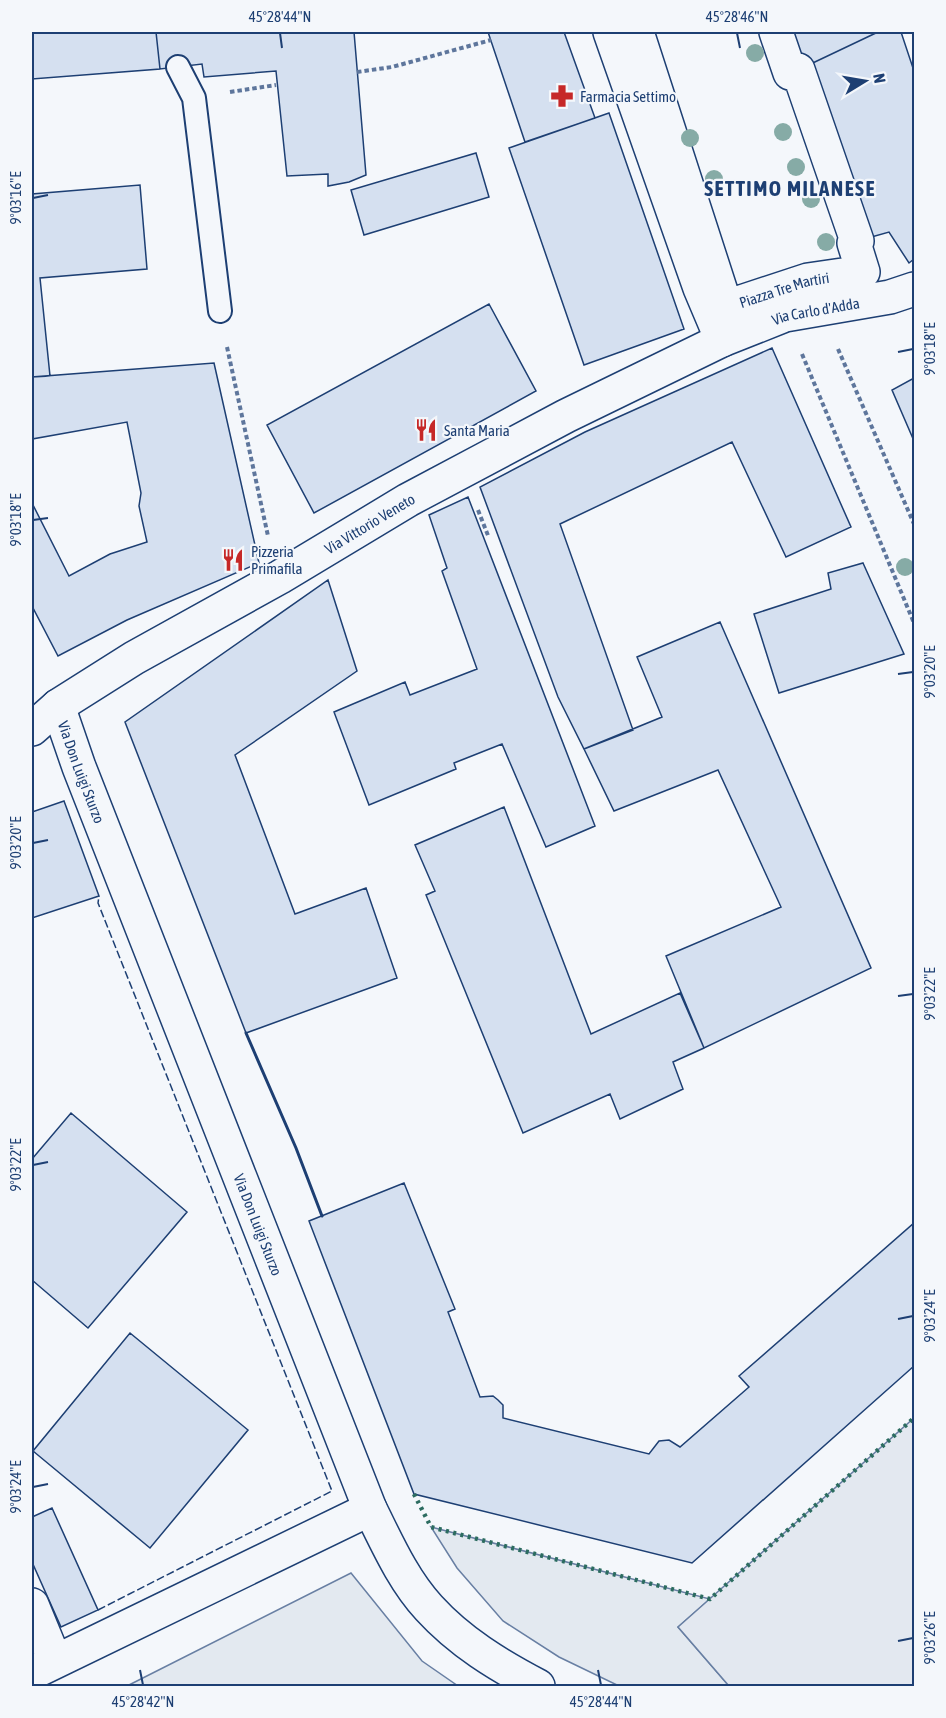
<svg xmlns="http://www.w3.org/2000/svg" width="946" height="1718" font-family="'Asap Condensed',sans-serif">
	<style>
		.green { fill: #e3e9f0; stroke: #687fa3; stroke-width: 1.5 }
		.parking { fill: #e3e8f0; stroke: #687fa3; stroke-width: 1.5 }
		.building { fill: #d5e0f0; stroke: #1d3f73; stroke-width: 1.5 }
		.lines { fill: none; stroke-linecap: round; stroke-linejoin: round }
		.service-casing { stroke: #1d3f73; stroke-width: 26 }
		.pedestrian-casing { stroke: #1d3f73; stroke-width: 36 }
		.minor-casing { stroke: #1d3f73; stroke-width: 36 }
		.path { stroke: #5e769c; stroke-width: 4; stroke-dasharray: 4.5 3; stroke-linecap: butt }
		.service { stroke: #f4f7fb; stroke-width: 22 }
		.pedestrian { stroke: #f4f7fb; stroke-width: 33 }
		.minor { stroke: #f4f7fb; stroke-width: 33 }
		.hedge { stroke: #2c6c60; stroke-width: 4.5; stroke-dasharray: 3 4.5; stroke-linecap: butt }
		.fence { stroke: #1d3f73; stroke-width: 1.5; stroke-dasharray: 8 3; stroke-linecap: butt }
		.wall { stroke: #1d3f73; stroke-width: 3 }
		.tree { fill: #86aba6 }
		.ticks { fill: none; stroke: #1d3f73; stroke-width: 2 }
		.labels { text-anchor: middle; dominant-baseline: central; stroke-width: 4.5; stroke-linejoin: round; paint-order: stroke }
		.poi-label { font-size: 15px; fill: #1d3f73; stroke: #f4f7fb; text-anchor: start }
		.street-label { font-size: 15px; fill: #1d3f73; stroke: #f4f7fb }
		.district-label { font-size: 21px; font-weight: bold; letter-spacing: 1.5px; fill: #1d3f73; stroke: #f4f7fb }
		.neatline { fill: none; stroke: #1d3f73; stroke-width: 2 }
		.ticks-label { font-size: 15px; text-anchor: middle; fill: #1d3f73 }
	</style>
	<rect width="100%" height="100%" fill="#f4f7fb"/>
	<path class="green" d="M431,1527L710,1599L678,1627L729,1686H619L559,1657L503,1621L457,1568Z
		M351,1573L422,1661L458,1686H127Z"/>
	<path class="parking" d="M914,1418V1686H729L678,1627Z"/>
	<path class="building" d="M32,32H156L160,69L32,79Z
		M156,32H354L366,175L349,182L328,186V174L287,176L276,71L204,77L202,64L160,69Z
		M488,32H564L595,118L525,142Z
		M776,32H878L798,70Z
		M878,32H901L914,71V259L909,263L889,232L857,241L798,70Z
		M609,113L684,329L584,365L509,148Z
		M476,153L489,197L364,235L351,190Z
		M140,185L147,269L40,278L50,376L32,377V194Z
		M489,304L536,391L314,513L267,425Z
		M772,348L851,527L786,557L732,442L560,524L633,730L584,749L558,697L480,487L585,432Z
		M214,363L259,563L127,620L58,656L32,606V503L69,576L110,554L147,542L139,506L141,493L127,422L32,439V377Z
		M914,378V441L892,390Z
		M468,497L595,826L546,847L502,744L454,763L456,769L369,805L334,712L405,682L410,695L477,669L442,571L447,568L429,515Z
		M863,563L904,654L779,693L754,614L831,589L828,573Z
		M328,580L357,671L235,755L295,914L366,888L397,978L246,1033L125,722Z
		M720,622L871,968L704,1048L666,956L781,907L718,770L614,811L584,749L662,717L637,657Z
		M64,801L99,896L32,918V812Z
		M504,807L591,1034L680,993L704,1048L673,1062L683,1089L620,1119L610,1094L523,1133L426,895L435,891L415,845Z
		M71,1113L187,1212L88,1328L32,1280V1159Z
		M404,1183L455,1309L448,1312L480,1397L493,1396L498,1400L503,1405V1418L649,1454L659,1441L669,1440L680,1447L749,1387L739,1376L914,1223V1366L692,1563L414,1494L309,1221Z
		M130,1333L248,1430L150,1548L33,1451Z
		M52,1508L98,1610L61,1627L32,1562V1517Z"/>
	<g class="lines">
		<g class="service-casing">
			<path id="service" d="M178,67L194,98L220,311"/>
		</g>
		<g class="pedestrian-casing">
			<g id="pedestrian">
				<path id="s1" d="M637,32L726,307L808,280L863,272L854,243L857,241L798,70L790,73L776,32"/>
			</g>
		</g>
		<g class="minor-casing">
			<g id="minor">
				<path d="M610,32L700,288L722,340"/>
				<path id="s2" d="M58,706L79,767L370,1509C387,1543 403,1580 429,1608C460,1642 498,1665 538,1686"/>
				<path id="s3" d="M32,729L58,706L134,658L280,577L408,500L566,416L722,340L785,315L890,297L914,289"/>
				<path d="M32,1605L55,1661"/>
				<path d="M32,1673L370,1509"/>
			</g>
		</g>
		<path class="path" d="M357,72L392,67L491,40
			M230,92L276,85
			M227,347L268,536
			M838,349L914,524
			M802,354L914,623
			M478,510L489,538"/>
		<use href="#service" class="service"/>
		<use href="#pedestrian" class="pedestrian"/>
		<use href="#minor" class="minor"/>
		<path class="hedge" d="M414,1494L431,1527L710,1599L914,1418"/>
		<path class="fence" d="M98,1610L332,1491L98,903L99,896"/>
		<path class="wall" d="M246,1033L296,1148L322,1216"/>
	</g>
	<g class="tree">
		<circle cx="755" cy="53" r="9"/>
		<circle cx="783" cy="132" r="9"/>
		<circle cx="690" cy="138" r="9"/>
		<circle cx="796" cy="167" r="9"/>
		<circle cx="714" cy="179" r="9"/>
		<circle cx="811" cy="199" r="9"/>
		<circle cx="826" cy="242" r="9"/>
		<circle cx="905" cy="567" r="9"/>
	</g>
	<path class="ticks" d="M280,33L282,48M737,33L740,48M33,198L48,195M898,352L913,349M33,520L48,518M898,674L913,672M33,843L48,840M898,996L913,994M33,1165L48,1162M898,1319L913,1316M33,1487L48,1484M898,1641L913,1638M140,1670L143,1685M598,1670L601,1685"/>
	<defs>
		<g id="pharmacy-bare" transform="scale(1.8)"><path d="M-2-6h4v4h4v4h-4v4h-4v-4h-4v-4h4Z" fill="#c62828" stroke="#f4f7fb" stroke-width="2.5" paint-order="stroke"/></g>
		<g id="restaurant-bare" transform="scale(1.8)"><path d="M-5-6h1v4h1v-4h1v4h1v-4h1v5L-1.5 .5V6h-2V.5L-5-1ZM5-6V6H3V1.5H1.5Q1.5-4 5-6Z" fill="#c62828" stroke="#f4f7fb" stroke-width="2.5" paint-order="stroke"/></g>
	</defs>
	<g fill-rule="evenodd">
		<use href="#pharmacy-bare" x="562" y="96"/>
		<use href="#restaurant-bare" x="426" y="430"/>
		<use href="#restaurant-bare" x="233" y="560"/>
	</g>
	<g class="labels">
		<g class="poi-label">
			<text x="580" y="96">Farmacia Settimo</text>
			<text x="444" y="430">Santa Maria</text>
			<text x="251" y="551">Pizzeria<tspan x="251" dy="17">Primafila</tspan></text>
		</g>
		<g class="street-label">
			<text stroke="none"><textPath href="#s1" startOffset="350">Piazza Tre Martiri</textPath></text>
			<text stroke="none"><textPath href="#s3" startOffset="892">Via Carlo d'Adda</textPath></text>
			<text stroke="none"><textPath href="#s3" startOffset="396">Via Vittorio Veneto</textPath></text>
			<text stroke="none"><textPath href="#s2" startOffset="70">Via Don Luigi Sturzo</textPath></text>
			<text stroke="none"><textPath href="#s2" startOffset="556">Via Don Luigi Sturzo</textPath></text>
		</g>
		<g class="district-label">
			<text x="790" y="188">SETTIMO MILANESE</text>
		</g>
	</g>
	<rect width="946" height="1718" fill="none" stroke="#f4f7fb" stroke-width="66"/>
	<g transform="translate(865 81) rotate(79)" stroke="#f4f7fb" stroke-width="4.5" paint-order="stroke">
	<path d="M0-4.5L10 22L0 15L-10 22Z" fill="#1d3f73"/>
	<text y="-9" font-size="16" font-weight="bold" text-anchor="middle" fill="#1d3f73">N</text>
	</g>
	<rect x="33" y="33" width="880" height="1652" class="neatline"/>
	<g class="ticks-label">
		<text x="280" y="22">45°28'44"N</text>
		<text x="737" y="22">45°28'46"N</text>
		<text transform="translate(16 198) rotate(-90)" y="5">9°03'16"E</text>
		<text transform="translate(930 349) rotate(-90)" y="5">9°03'18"E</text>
		<text transform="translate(16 520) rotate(-90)" y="5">9°03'18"E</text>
		<text transform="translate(930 672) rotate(-90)" y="5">9°03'20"E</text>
		<text transform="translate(16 843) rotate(-90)" y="5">9°03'20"E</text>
		<text transform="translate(930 994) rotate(-90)" y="5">9°03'22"E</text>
		<text transform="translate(16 1165) rotate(-90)" y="5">9°03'22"E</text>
		<text transform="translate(930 1316) rotate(-90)" y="5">9°03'24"E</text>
		<text transform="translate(16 1487) rotate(-90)" y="5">9°03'24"E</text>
		<text transform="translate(930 1638) rotate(-90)" y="5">9°03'26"E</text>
		<text x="143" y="1707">45°28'42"N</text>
		<text x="601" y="1707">45°28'44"N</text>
	</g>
</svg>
